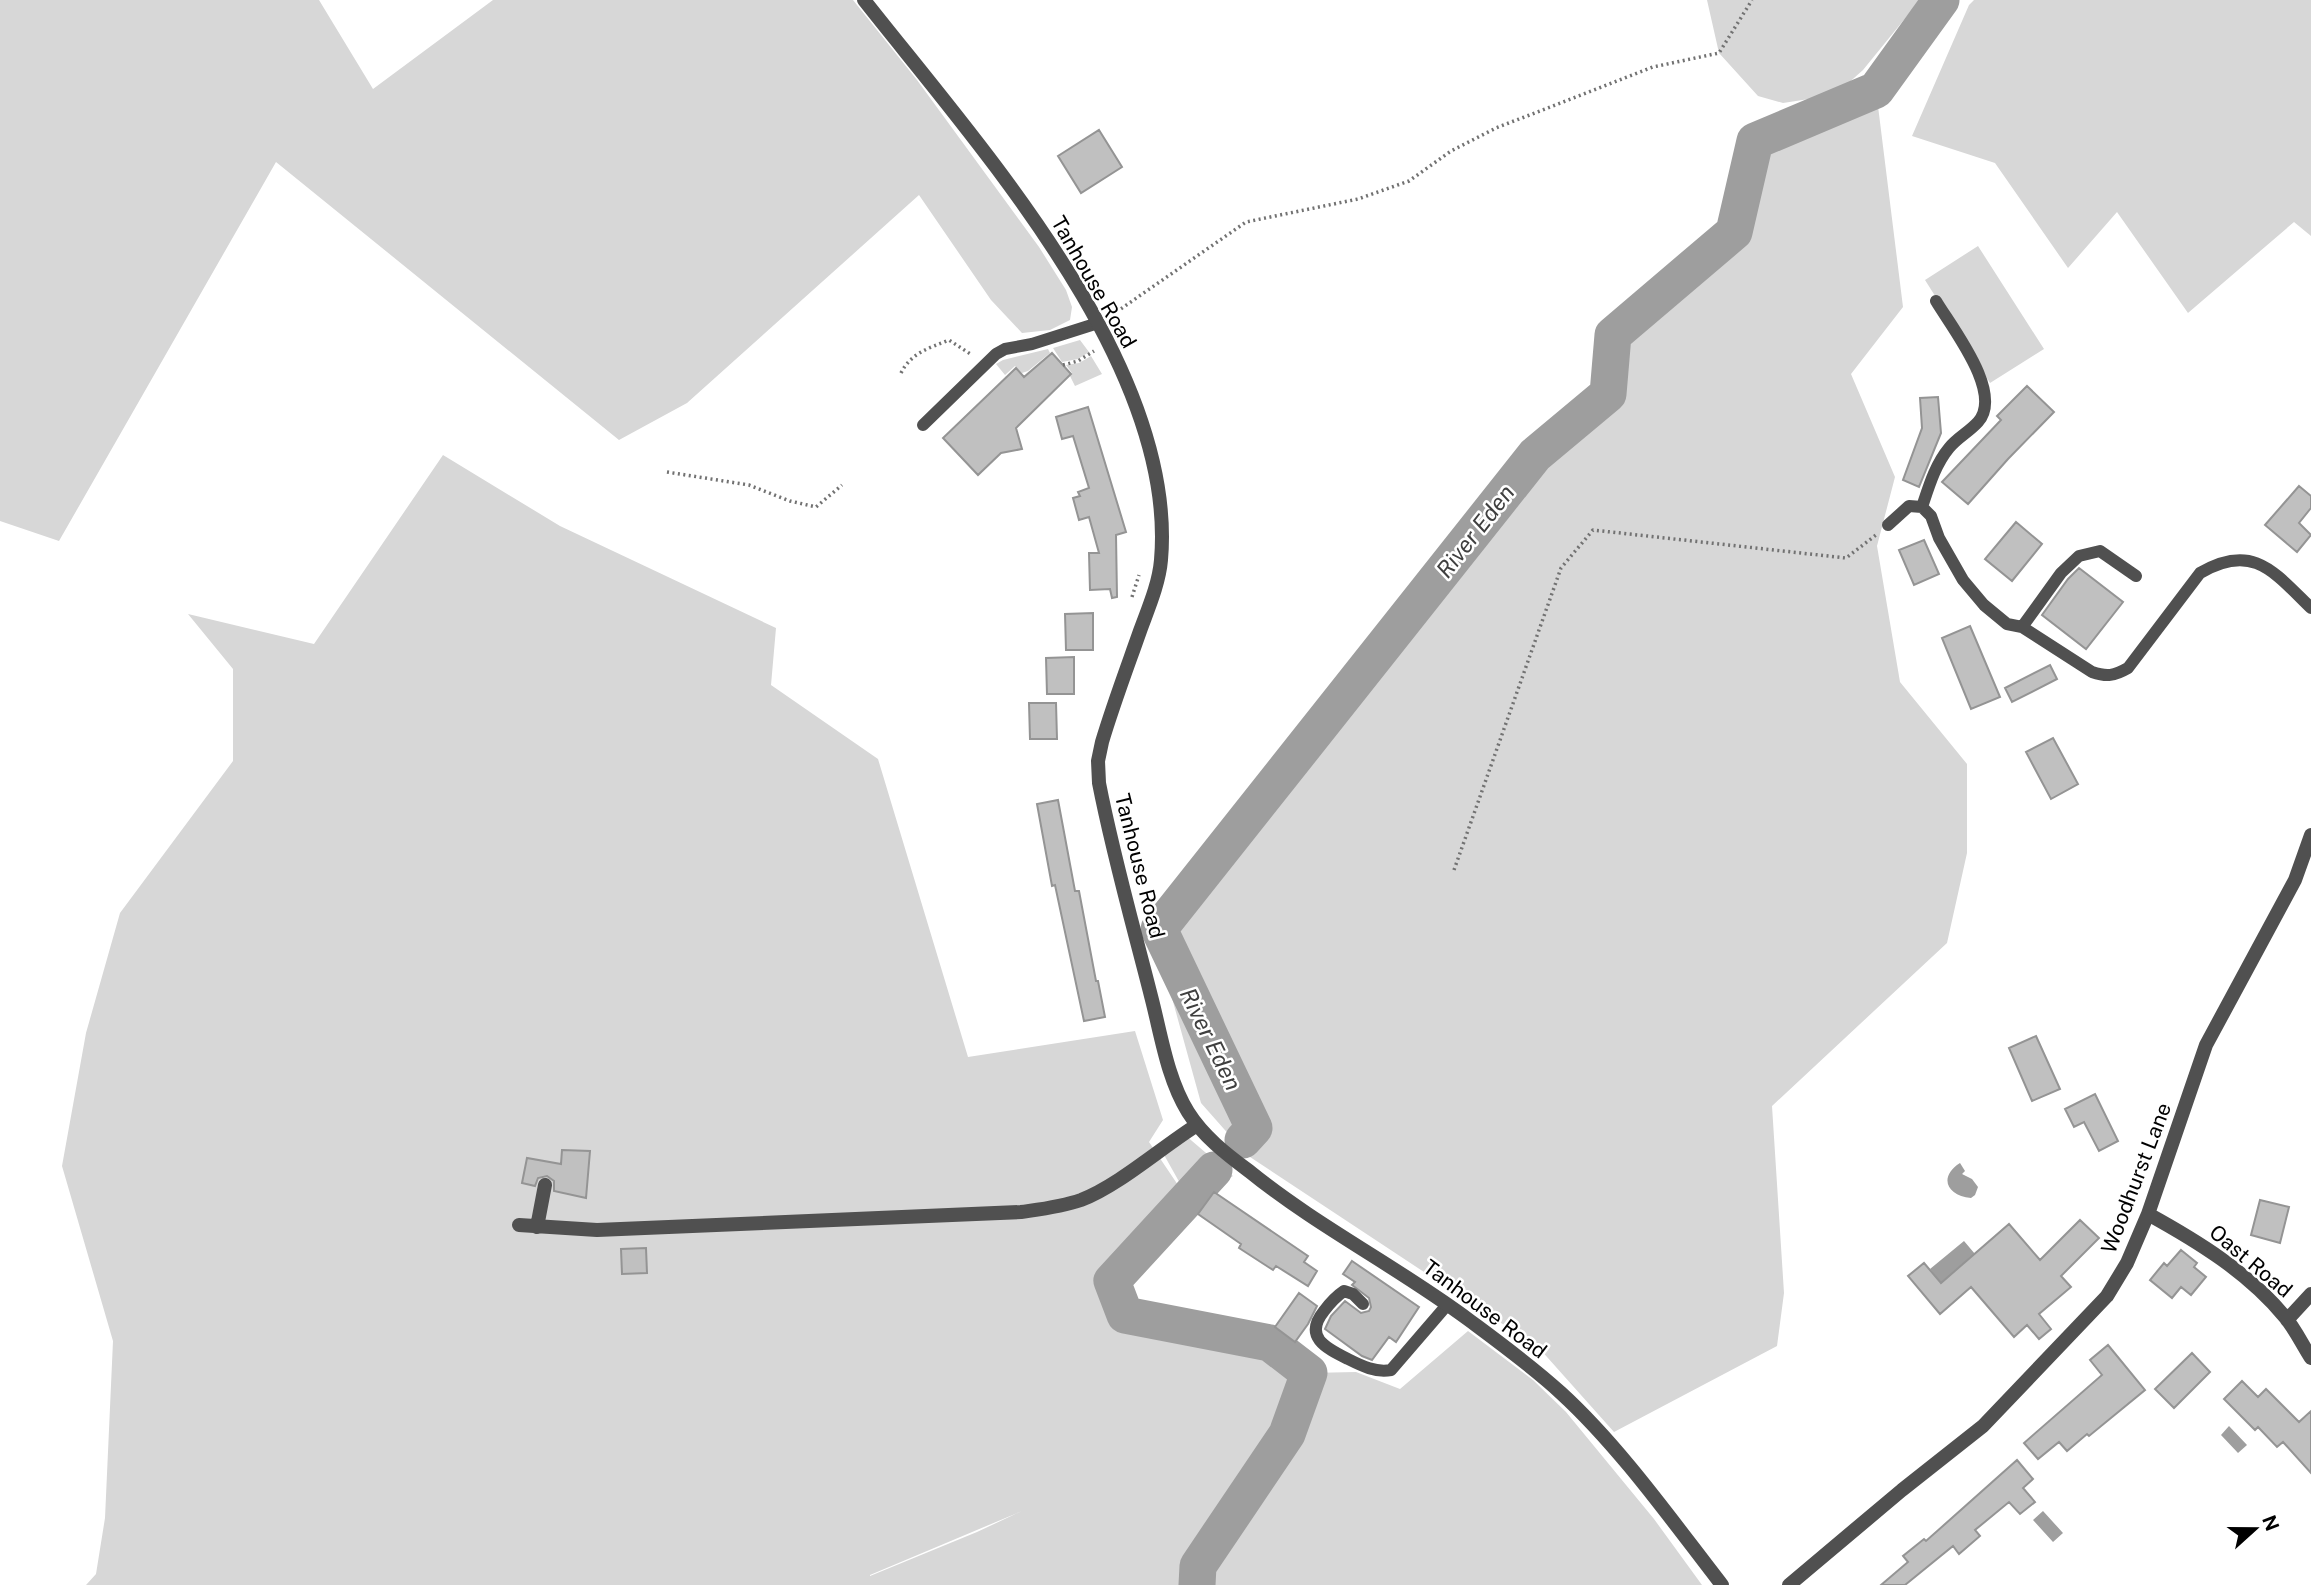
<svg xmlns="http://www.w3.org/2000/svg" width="2311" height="1585" font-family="'Public Sans',sans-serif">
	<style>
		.green { fill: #d7d7d7; fill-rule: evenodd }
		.water { fill: #9e9e9e }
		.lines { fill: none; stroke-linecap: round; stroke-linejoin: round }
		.river { stroke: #9e9e9e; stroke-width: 37 }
		.building { fill: #c0c0c0; stroke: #949494; stroke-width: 2 }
		.path { stroke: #727272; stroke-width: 3.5; stroke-dasharray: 2 3.5; stroke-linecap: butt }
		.service { stroke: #505050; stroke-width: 12 }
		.minor { stroke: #505050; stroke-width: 14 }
		.labels { text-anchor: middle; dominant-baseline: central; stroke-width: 5; stroke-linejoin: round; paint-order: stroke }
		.street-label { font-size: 21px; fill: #000; stroke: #fff }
		.water-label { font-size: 23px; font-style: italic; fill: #3f3f3f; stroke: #fff }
	</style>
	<rect width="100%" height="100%" fill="#fff"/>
	<path class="green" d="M0,0H319L373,89L493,0H853L917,80L1039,247L1066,290L1072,307L1070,320L1050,330L1022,333L991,300L919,195L687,403L619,440L276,162L59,541L0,521Z
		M1707,0H1920L1863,70L1835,95L1783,103L1758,96L1719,53Z
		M1974,0H2311V236L2294,222L2188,313L2117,212L2068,268L1995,163L1912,136L1969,5Z
		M1876,90L1903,307L1851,374L1895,477L1877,546L1900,682L1967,764V853L1947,943L1772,1106L1784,1293L1777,1346L1614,1432L1539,1348L1247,1155L1201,1103L1172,998L1159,929L1535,455L1607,394L1613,335L1734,232L1755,141Z
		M1978,246L2044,349L1990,383L1925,280Z
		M1080,340L1089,352L1078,359L1062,362L1053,348Z
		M1048,349L1050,353L1028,371L1022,373L1015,366L1005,375L996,364L1003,360Z
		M1091,356L1102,374L1075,386L1070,376L1072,373L1066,365L1079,363Z
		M443,455L560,526L776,628L771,685L878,759L968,1057L1135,1031L1163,1120L1149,1142L1180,1188L1168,1216L1112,1281L1145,1319L1270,1343L1309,1373L1356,1372L1400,1389L1468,1331L1533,1380L1566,1412L1654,1519L1702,1585H86L96,1574L105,1518L113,1341L62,1166L86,1033L120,913L233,761V669L188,614L314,644ZM1022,1511L977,1532L870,1576V1575Z
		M1185,1135L1233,1176L1191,1203L1163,1153Z"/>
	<path class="water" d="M1960,1163L1965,1171L1962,1174L1972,1179L1978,1187L1975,1195L1971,1198C1947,1196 1938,1177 1960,1163Z
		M1964,1241L1975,1254L1941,1283L1930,1269Z
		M2229,1426L2247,1445L2238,1453L2221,1435Z
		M2043,1511L2063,1533L2053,1542L2033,1520Z"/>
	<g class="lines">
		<path class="river" d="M1243,1140L1254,1128L1159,929L1535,455L1608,394L1613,335L1734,232L1755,141L1876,90L1941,0
			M1197,1585L1198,1566L1287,1434L1309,1373L1270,1343L1125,1315L1112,1281L1214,1170"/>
	</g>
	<path class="building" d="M1099,130L1122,167L1081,193L1058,156Z
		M1052,353L1071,374L1016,428L1022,449L1001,453L978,475L943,438L1016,368L1024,377Z
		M2027,386L2054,412L2008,459L1968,504L1942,482L2001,420L1997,416Z
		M1938,397L1941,433L1919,487L1903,480L1922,428L1920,398Z
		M1088,407L1126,532L1116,535L1117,597L1112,598L1110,589L1090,590L1089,553H1099L1089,517L1079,520L1073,498L1080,496L1078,492L1089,488L1073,436L1062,439L1056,417Z
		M2299,486L2311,496V508L2299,523L2311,535L2297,552L2265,525Z
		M2016,522L2042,544L2012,581L1985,559Z
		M1924,540L1939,574L1914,585L1899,550Z
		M2079,568L2123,602L2086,649L2042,615L2068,579Z
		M1093,613V650H1066L1065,614Z
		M1970,626L2000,697L1971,709L1942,638Z
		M1074,657V694H1047L1046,658Z
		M2050,665L2057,679L2012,702L2005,688Z
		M1029,703H1056L1057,739H1030Z
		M2053,738L2078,784L2051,799L2026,752Z
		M1058,800L1075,891H1079L1096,981H1098L1105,1017L1084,1021L1055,885L1052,886L1037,804Z
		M2036,1036L2060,1089L2032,1101L2009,1048Z
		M2095,1094L2118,1141L2099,1151L2084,1122L2074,1127L2065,1109Z
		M562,1150L590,1151L586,1198L554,1191V1181L547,1176L538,1178L535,1186L522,1183L527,1158L561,1164Z
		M1214,1192L1308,1256L1304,1262L1317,1271L1308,1286L1276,1266L1273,1270L1239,1248L1241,1244L1198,1214Z
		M2260,1200L2289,1207L2280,1243L2251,1235Z
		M2080,1220L2099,1238L2061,1276L2071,1287L2039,1314L2051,1329L2039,1339L2027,1325L2014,1337L1971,1287L1940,1314L1908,1276L1924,1263L1941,1283L2009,1224L2040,1260Z
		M646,1248L647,1273L622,1274L621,1249Z
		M2181,1250L2197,1263L2194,1267L2206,1277L2191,1295L2181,1287L2172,1298L2150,1280L2164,1263L2167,1266Z
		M1352,1261L1419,1307L1396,1342L1389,1337L1372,1360L1362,1356L1325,1329L1331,1316L1345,1301L1361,1313L1369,1311L1371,1307L1369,1298L1352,1285L1355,1282L1343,1274Z
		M1299,1293L1317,1306L1308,1324L1295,1342L1275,1327Z
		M2108,1345L2145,1390L2089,1436L2087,1434L2067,1451L2059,1442L2038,1459L2024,1443L2102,1375L2090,1360Z
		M2192,1353L2210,1372L2174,1408L2155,1389Z
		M2242,1381L2258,1397L2266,1389L2299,1422L2311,1411V1473L2283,1442L2277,1447L2258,1427L2255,1430L2224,1399Z
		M2017,1460L2033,1479L2023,1488L2035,1502L2020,1514L2009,1502L1975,1530L1980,1536L1959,1554L1953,1546L1905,1585H1881L1908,1562L1903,1556L1924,1539L1926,1541Z"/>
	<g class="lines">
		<path class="path" d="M1112,315L1246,222L1358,199L1409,181L1451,151L1496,128L1653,67L1719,53L1752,0
			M1063,365L1078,361L1094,351
			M901,373C911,353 929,348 949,340L972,355
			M667,472L749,485L790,501L816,507L842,485
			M1132,597L1139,575
			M1454,870L1561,568L1593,530L1846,558L1876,535"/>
		<path class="service" d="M923,425L996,354L1005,349L1032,344L1098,323
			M1922,507C1929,486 1935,465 1949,448C1957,438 1969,432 1978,422C2004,393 1952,328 1936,301
			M1888,525L1909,506L1922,507L1931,516L1939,538L1963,580L1984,605L2007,624L2022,627L2092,672C2107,677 2114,676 2128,668L2200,573C2253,542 2274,572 2311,608
			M2022,627L2061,573L2079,556L2100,551L2136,576
			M1363,1304L1353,1294L1344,1291C1335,1297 1330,1303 1324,1311C1303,1337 1326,1348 1348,1359C1362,1366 1376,1373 1391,1370L1447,1305"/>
		<path class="minor" d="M864,0C978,145 1178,365 1161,560C1159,584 1148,609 1140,631C1127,668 1113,705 1102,742L1098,761L1099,783C1113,855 1133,925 1151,996C1161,1034 1167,1078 1188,1112C1203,1136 1226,1154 1249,1171C1318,1227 1398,1267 1469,1320C1500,1343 1533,1367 1561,1393C1620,1447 1673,1522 1722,1585
			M2148,1214C2197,1241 2248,1272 2285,1317C2295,1329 2302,1344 2311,1358
			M519,1225L597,1230L1021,1212C1042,1209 1061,1207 1081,1200C1118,1186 1162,1147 1197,1125
			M537,1227L545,1185
			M2287,1320L2311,1294
			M1789,1585L1902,1490L1983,1426L2107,1296L2127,1263L2148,1214L2206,1045L2295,880L2311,835"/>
	</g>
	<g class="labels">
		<g class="street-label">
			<text transform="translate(1094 282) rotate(60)">Tanhouse Road</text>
			<text transform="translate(1140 866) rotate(76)">Tanhouse Road</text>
			<text transform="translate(2136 1178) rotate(-69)">Woodhurst Lane</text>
			<text transform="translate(2251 1261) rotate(40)">Oast Road</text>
			<text transform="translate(1485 1309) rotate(37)">Tanhouse Road</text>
		</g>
		<g class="water-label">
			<text transform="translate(1475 531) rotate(-52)">River Eden</text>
			<text transform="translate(1211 1039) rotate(64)">River Eden</text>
		</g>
	</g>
	<g transform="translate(2255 1529) rotate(69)" stroke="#ffffff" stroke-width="5" paint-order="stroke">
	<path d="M0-5L12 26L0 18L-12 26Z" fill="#000000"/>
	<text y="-10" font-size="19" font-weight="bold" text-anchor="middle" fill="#000000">N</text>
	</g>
</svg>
